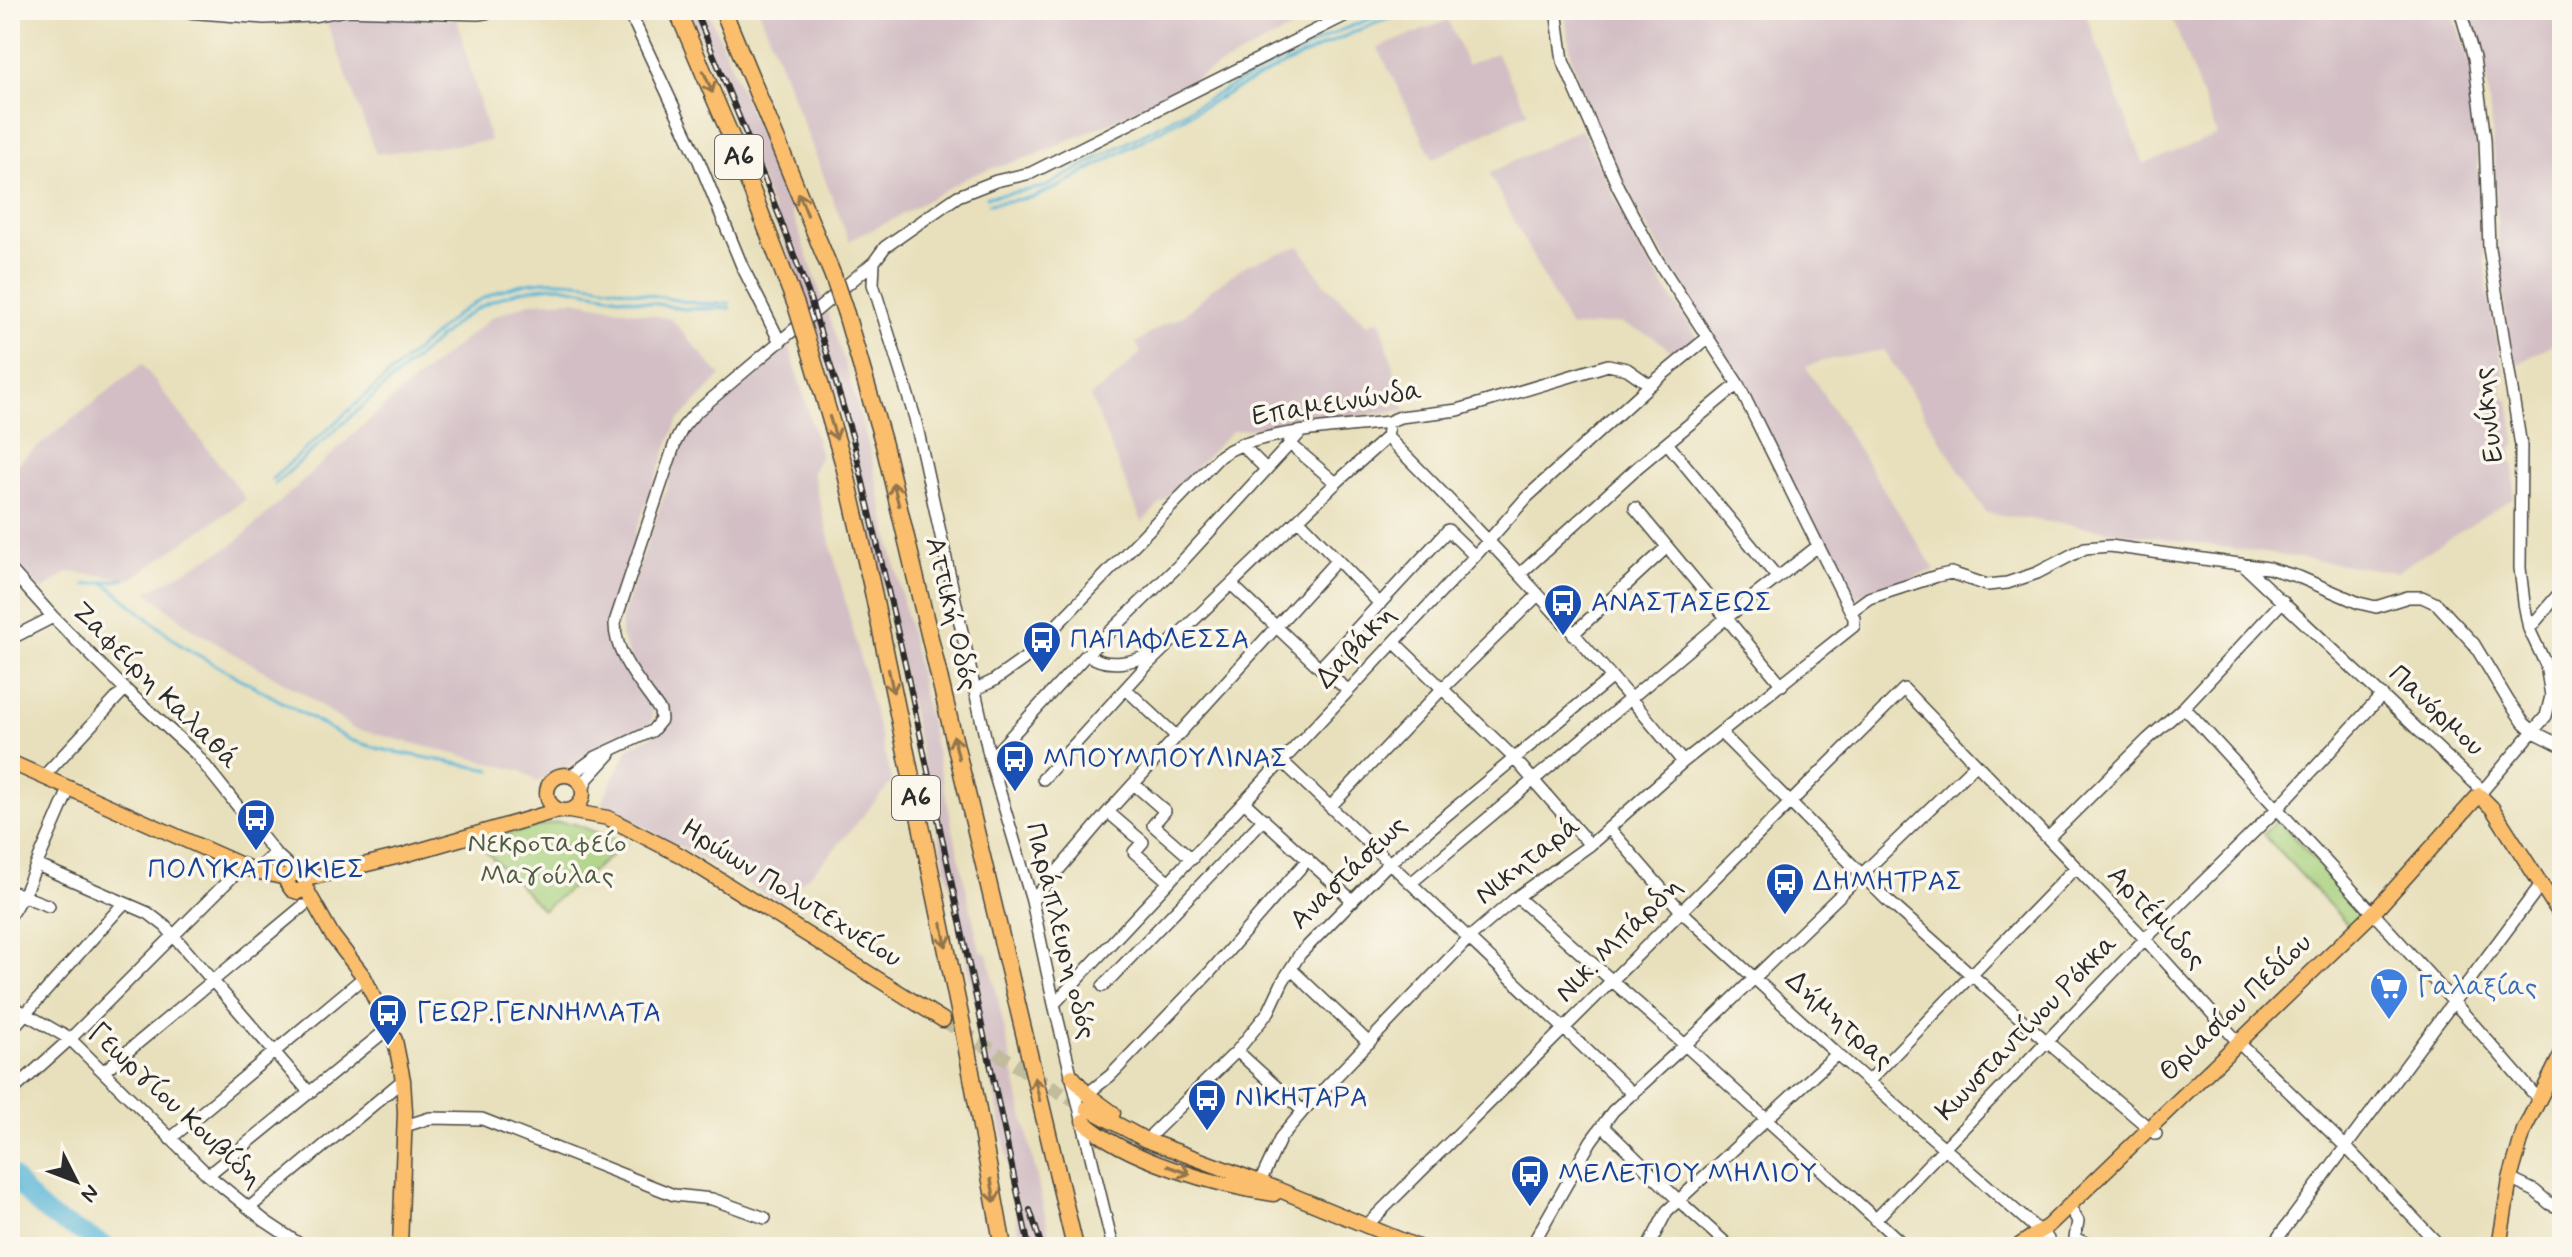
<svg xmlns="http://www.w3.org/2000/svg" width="2572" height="1257" font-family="Mynerve,sans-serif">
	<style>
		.industrial { fill: #d2bec4 }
		.green { fill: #a6cf7b; stroke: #687d53; stroke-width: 2 }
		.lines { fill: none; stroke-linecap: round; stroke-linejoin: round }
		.stream { stroke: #5ab6d8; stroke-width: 3 }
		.river { stroke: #5ab6d8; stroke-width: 18 }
		.major-tunnel { stroke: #c2bc9f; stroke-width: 14; stroke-dasharray: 14 7; stroke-linecap: butt }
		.minor-casing { stroke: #474641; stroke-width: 14 }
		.major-casing { stroke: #474641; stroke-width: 17 }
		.highway-casing { stroke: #474641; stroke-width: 19 }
		.minor { stroke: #fff; stroke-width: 11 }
		.major { stroke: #fabe6d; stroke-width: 14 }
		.highway { stroke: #fabe6d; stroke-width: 16 }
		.rail-casing { stroke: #2b2b2b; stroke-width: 6 }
		.rail { stroke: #fbf7ec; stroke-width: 3; stroke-dasharray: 9; stroke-linecap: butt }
		.highway-bridge-casing { stroke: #474641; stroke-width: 19; stroke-linecap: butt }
		.highway-bridge { stroke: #fabe6d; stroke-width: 16 }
		.oneway { stroke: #92744c }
		.labels { text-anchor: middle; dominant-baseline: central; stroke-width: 7; stroke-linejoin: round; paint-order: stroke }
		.shield { fill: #fbf7ec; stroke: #696865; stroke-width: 2 }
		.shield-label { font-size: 26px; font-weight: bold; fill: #2b2b2b }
		.street-label { font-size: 28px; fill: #2b2b2b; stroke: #fbf7ec }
		.transit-label { font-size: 28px; fill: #164399; stroke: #fbf7ec; text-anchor: start }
		.park-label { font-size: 28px; fill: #505c43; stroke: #fbf7ec }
		.shop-label { font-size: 28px; fill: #366cbe; stroke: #fbf7ec; text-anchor: start }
	</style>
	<rect width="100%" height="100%" fill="#fbf7ec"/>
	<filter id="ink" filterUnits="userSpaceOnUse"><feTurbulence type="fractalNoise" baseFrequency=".0125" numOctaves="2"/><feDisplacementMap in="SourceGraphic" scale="16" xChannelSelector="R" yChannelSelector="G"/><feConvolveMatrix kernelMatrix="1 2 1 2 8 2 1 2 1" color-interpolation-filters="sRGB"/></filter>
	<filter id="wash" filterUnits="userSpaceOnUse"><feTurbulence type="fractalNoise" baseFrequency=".006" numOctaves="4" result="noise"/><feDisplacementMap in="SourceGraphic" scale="32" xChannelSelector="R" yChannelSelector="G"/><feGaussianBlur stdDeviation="1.8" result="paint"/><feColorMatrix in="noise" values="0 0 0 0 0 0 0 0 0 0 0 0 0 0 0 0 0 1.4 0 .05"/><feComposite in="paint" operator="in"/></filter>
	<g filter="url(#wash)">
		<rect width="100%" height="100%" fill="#e8e0bc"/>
		<path class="industrial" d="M690,10H708L797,226L844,360L870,451L980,951L988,954L1052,1247H1021L1008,1160L963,944L868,515L833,383L776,218Z
			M759,10H1327L1115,120L1036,155L971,175L894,219L849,241Z
			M1564,10H2084L2144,164L2217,135L2169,10H2452L2471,68L2487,290L2505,379L2501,386L2503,396L2509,401L2516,445L2512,448L2511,462L2514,466V497L2396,572L1986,513L1884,350L1823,361L1806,367L1935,570L1853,598L1744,388L1634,206L1592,116L1572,61Z
			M2471,10H2562V338L2512,368L2498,252L2494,153L2485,60Z
			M324,15L457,19L490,141L376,154Z
			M1448,20L1467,65L1496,53L1528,112L1433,159L1378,48Z
			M1581,129L1641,251L1699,339L1678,357L1654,337L1619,323L1570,328L1489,173Z
			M1299,246L1325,284L1367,324L1380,319L1405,410L1232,431L1142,522L1090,396L1108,384L1141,353L1136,343L1164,324L1183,316L1213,288L1248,264Z
			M574,300L671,319L721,376L677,422L635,534L639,538L607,623L624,670L652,709L653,719L648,726L537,782L522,771L352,728L309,697L194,630L147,592L234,544L392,399L492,317L532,302Z
			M788,342L821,456L812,472L892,782L825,860L780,902L601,803L629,747L653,735L664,726L668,717L630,658L621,636V620L685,433L696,416Z
			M142,364L246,499L131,579L68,572L42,591L10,553V469Z"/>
		<path class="green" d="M2278,820L2364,913L2349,926L2263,834Z
			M558,822L575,824L626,844L543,910L476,841Z"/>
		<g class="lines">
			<path class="stream" d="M987,197L1045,187L1258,72L1339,31L1393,10
				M989,204L1034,197L1060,186C1174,123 1287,55 1410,10
				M272,479L455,316C527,262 581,282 661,297C684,302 705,306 729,303
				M275,484L458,321C489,298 522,287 560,286L684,309L730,308
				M105,583L182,646L350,740L380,749L491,770
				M85,585L125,579"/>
			<path class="river" d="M10,1173C22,1189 38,1209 56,1219C73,1229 91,1236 108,1247"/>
		</g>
	</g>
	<g filter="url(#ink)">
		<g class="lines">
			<path class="major-tunnel" d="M943,1020L1086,1108"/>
			<g class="minor-casing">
				<path id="minor" d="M160,10L264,18L312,16L345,10L478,14L504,10
					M624,10L635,24L699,161L742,266L780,342
					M2460,10L2474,58L2485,139L2489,248L2521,446L2520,568L2524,603L2529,629L2546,665L2551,696L2546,716L2479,795
					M874,262L873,284L915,418L990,759L1032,901L1054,1004L1113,1247
					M1388,430L1387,437C1491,541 1591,648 1683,762
					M1289,443L1336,483
					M1667,443L1777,577
					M1241,444L1265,468
					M1635,508L1782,685
					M1299,520L1380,604
					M2242,564L2483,791
					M10,569L53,617L125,689L196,754L275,853L297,873
					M1520,574L1639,466L1738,384
					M1231,584L1320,668L1348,690
					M1851,611L1869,598L1937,576L1951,573L1987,585L2007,583L2037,573L2085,548L2110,546L2268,568L2299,577L2359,603L2376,607L2408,597H2422L2437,604L2474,644L2509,702L2524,723L2534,732L2562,746
					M2529,629L2562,590
					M1573,634L1667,547
					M10,639L53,617
					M1394,642L1513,757L1590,845
					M1087,654C1108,670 1134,661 1157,653
					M1320,668L1448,530L1475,556
					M974,690L993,681L1024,659L1220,456C1256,430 1343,428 1388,422L1400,417L1458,410L1608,365L1627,369L1650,385
					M1127,690L1176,736
					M2551,696L2562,679
					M2184,707C2303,838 2424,965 2539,1100
					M1721,733L1886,899L2046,1041L2156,1134
					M990,759L1087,654L1178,566L1299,434
					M1283,762L1633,1094
					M570,776L596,757L652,731L661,720L660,711C642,684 614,656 615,622L675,443L683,427L695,413L874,262L885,247L958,196L996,181L1031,173L1356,10
					M43,777L125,689
					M1043,779L1147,665L1336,483L1387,437
					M1134,784L1165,811L1153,825L1192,859
					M583,790L587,779L610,754
					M1245,803L1353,901
					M1330,807L1442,689L1538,595
					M1108,812L1143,842L1134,852L1169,882
					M1609,828L1681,911L1837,1054L2048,1239
					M2048,838L2148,739L2184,707L2283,601
					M37,865L148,913L165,926L309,1092
					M255,871L275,853
					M1411,883L1725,619L1818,546
					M10,891L49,906
					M1517,897L1685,1045L1906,1247
					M1032,901L1108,812L1337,560
					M10,916L26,889L70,787
					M1291,969L1369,1043
					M1103,986L1264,819
					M1054,1004L1475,556L1527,497L1650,385L1707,338
					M10,1005L70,1039L208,1175L265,1221L304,1247
					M10,1031L124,903
					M1237,1051L1303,1111
					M104,1071L303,906
					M1870,1080L2076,867
					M10,1093L70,1039L243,866
					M1087,1094L1111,1075L1210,972L1308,859
					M405,1126L430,1118L482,1119L674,1195L712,1199L765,1218
					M1603,1126L1678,1200L1730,1247
					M1152,1134L1237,1051L1269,1011L1283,981L1300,954L1389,863L1612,677
					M170,1139L364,977
					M208,1175L390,1027
					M2510,1179L2535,1191L2550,1204L2562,1209
					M1260,1182L1281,1137L1303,1111L1469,938L1517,897L1590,845L1683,762L1854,626V618L1738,384L1654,255L1618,187L1563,61L1556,10
					M2069,1206L2078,1221L2075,1238L2096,1247
					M249,1208L403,1080
					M1875,1220L2145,939L2276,810L2382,695
					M1367,1225L1904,689L2145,939L2238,1042L2346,1147L2441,1247
					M1531,1247L1591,1141L1613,1111L1685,1045L1976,764
					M1648,1247L1667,1211L1837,1054
					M2271,1247L2542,883"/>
			</g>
			<g class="major-casing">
				<path id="major" d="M10,762L255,871L282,877L301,873L305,878V887L298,892L292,890L287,883L289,877
					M547 793a18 18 0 1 1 36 0a18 18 0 1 1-36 0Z
					M569,811L608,818L680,855L943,1020
					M306,879L404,855L559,810
					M305,887L332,935L364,977L395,1040L403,1080L405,1112L400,1247
					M1072,1076L1087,1094L1113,1113
					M1087,1108L1146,1140L1260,1182L1418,1247
					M1083,1121C1124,1160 1219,1186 1274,1194
					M2017,1247L2048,1226L2374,912L2479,795L2492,808L2562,917
					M2499,1247L2510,1179L2524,1130L2562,1053"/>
			</g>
			<g class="highway-casing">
				<path id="highway" d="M677,10L732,139L796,305
					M723,10L833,276
					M846,314L884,445L1075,1247
					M811,353L844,465L872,587L965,1039L1003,1247"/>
			</g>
			<use href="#minor" class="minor"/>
			<use href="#major" class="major"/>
			<use href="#highway" class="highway"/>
			<g class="rail-casing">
				<path id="rail" d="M695,10L770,192L808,292L853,439L906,668L1029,1247
					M1030,1210L1042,1247"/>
			</g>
			<use href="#rail" class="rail"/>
			<g class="highway-bridge-casing">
				<path id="highway-bridge" d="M833,276L846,314
					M796,305L811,353"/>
			</g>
			<use href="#highway-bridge" class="highway-bridge"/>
		</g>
		<defs><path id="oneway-shaft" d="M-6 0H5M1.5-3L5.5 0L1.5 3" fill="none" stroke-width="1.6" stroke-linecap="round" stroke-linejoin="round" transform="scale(2)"/></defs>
		<g class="oneway">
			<use href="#oneway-shaft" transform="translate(708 82) rotate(67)"/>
			<use href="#oneway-shaft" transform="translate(803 204) rotate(-112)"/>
			<use href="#oneway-shaft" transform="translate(833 428) rotate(73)"/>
			<use href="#oneway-shaft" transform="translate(896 494) rotate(-104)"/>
			<use href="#oneway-shaft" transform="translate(891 681) rotate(78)"/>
			<use href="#oneway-shaft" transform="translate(956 747) rotate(-103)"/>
			<use href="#oneway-shaft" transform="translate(944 935) rotate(79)"/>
			<use href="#oneway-shaft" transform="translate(1037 1089) rotate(-103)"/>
			<use href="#oneway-shaft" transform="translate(1179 1170) rotate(20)"/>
			<use href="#oneway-shaft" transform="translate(993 1191) rotate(80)"/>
		</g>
	</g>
	<defs>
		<g id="bus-pin" transform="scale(2)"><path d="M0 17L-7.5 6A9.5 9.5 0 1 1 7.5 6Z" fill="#1a4fb4" stroke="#fbf7ec"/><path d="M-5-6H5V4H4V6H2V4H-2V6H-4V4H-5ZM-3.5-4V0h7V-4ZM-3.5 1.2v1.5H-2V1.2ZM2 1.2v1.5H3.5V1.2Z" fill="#fff"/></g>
		<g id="supermarket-pin" transform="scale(2)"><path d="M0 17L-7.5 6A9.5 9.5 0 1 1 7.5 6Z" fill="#3f7fe0" stroke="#fbf7ec"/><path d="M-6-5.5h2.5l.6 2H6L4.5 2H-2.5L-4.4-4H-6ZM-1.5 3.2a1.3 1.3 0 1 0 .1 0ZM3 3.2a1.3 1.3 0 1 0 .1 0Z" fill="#fff"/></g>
	</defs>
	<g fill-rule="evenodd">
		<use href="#bus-pin" x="1563" y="603"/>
		<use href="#bus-pin" x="1042" y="640"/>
		<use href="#bus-pin" x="1015" y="759"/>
		<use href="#bus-pin" x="256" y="818"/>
		<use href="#bus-pin" x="1785" y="882"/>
		<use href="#supermarket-pin" x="2389" y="987"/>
		<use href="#bus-pin" x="388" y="1013"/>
		<use href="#bus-pin" x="1207" y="1098"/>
		<use href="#bus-pin" x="1530" y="1174"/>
	</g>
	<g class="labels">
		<g class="shield">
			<rect x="715" y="135" width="48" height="44" rx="6"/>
			<rect x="892" y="776" width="48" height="44" rx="6"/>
		</g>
		<g class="shield-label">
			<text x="739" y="157">Α6</text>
			<text x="916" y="798">Α6</text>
		</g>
		<g class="street-label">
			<text transform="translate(1337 404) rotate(-9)">Επαμεινώνδα</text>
			<text transform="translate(2489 415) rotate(-97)">Ευνίκης</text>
			<text transform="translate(951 614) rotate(77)">Αττική Οδός</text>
			<text transform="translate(1356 647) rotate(-47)">Δαβάκη</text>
			<text transform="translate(155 686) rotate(45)">Ζαφείρη Καλαθά</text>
			<text transform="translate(2436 711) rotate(43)">Πανόρμου</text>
			<text transform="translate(1528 861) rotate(-38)">Νικηταρά</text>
			<text transform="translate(1349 873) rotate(-44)">Αναστάσεως</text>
			<text transform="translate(791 894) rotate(32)">Ηρώων Πολυτεχνείου</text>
			<text transform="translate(2156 918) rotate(47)">Αρτέμιδος</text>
			<text transform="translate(1060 931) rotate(76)">Παράπλευρη οδός</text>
			<text transform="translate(1619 940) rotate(-45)">Νικ. Μπάρδη</text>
			<text transform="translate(2236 1008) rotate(-44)">Θριασίου Πεδίου</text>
			<text transform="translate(1839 1021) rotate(42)">Δήμητρας</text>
			<text transform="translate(2027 1028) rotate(-46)">Κωνσταντίνου Ρόκκα</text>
			<text transform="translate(175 1106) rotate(43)">Γεωργίου Κουβίδη</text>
		</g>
		<g class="transit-label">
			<text x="1591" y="603">ΑΝΑΣΤΑΣΕΩΣ</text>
			<text x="1070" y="640">ΠΑΠΑΦΛΕΣΣΑ</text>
			<text x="1043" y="759">ΜΠΟΥΜΠΟΥΛΙΝΑΣ</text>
			<text x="256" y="870" text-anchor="middle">ΠΟΛΥΚΑΤΟΙΚΙΕΣ</text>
			<text x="1813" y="882">ΔΗΜΗΤΡΑΣ</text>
			<text x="416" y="1013">ΓΕΩΡ.ΓΕΝΝΗΜΑΤΑ</text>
			<text x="1235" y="1098">ΝΙΚΗΤΑΡΑ</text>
			<text x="1558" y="1174">ΜΕΛΕΤΙΟΥ ΜΗΛΙΟΥ</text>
		</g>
		<g class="park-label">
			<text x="547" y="844">Νεκροταφείο<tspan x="547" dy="32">Μαγούλας</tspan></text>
		</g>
		<g class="shop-label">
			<text x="2417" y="987">Γαλαξίας</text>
		</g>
	</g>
	<rect width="2572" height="1257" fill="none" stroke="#fbf7ec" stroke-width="40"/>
	<g transform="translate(76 1181) rotate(132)" stroke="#fbf7ec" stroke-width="6" paint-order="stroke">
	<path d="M0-6L14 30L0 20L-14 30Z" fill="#2b2b2b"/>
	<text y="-12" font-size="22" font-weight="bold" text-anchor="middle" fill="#2b2b2b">N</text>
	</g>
</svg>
